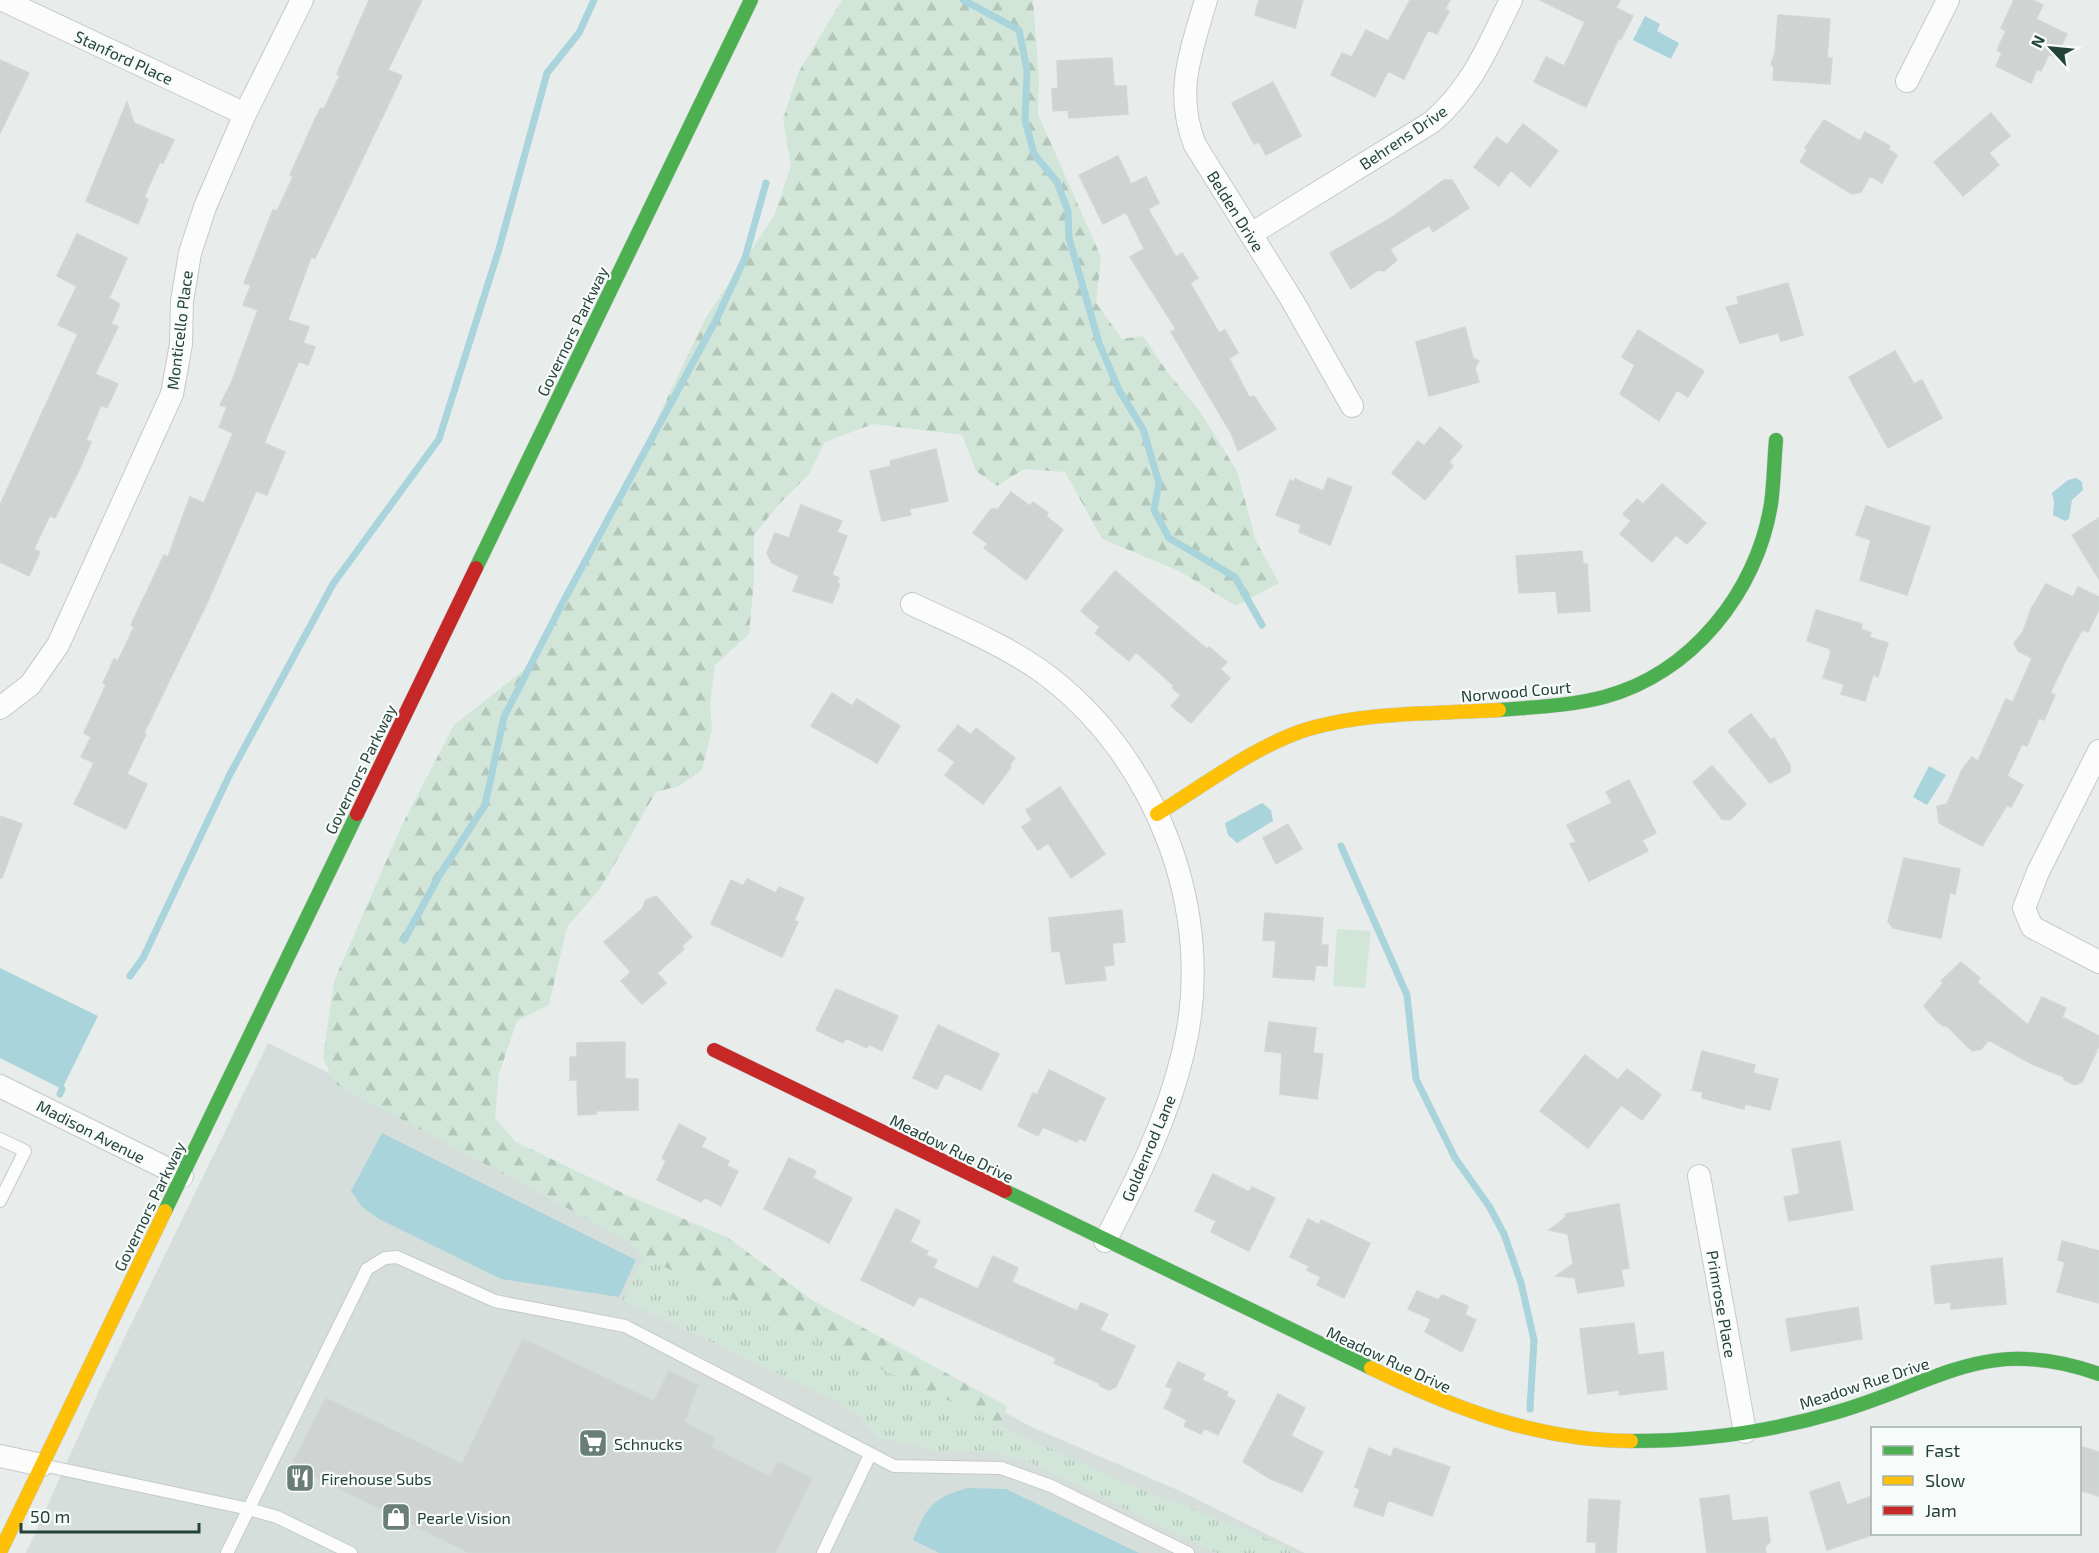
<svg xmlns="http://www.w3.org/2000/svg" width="2099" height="1553" font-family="'Exo 2',sans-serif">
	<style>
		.built { fill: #d6dedb }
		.grass { fill: url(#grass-tufts) }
		.forest { fill: url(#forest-firs) }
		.park { fill: #d1e6d8 }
		.water { fill: #a9d4db }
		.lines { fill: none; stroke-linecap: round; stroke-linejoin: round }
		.stream { stroke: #a9d4db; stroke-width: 7 }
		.building { fill: #cfd4d2; stroke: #d1d6d4; stroke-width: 1.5 }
		.lane-casing { stroke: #c5cac8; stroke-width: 14 }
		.street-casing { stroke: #c5cac8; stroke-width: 24 }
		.fast-casing { stroke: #c3cbc8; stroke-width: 15 }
		.slow-casing { stroke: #c3cbc8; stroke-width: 15 }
		.jam-casing { stroke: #c3cbc8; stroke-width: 15 }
		.lane { stroke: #fcfcfc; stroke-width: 12 }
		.street { stroke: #fcfcfc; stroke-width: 22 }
		.fast { stroke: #4caf50; stroke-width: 14 }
		.slow { stroke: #ffc107; stroke-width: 14 }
		.jam { stroke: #c62828; stroke-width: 14 }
		.labels { text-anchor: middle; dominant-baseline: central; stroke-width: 4.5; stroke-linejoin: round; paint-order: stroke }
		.street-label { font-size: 16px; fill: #24423a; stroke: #f7fbf9 }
		.poi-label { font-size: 16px; fill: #24423a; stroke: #f7fbf9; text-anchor: start }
	</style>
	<defs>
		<pattern id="grass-tufts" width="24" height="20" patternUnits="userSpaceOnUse" patternTransform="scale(1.5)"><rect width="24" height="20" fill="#d1e6d8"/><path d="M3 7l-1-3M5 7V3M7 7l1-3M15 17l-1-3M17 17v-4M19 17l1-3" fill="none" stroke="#b3c6ba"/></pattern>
		<pattern id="forest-firs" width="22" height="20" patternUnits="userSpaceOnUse" patternTransform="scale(1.5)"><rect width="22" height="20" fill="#d1e6d8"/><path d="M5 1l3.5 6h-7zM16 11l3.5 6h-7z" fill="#b3c6ba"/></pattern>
	</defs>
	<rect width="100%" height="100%" fill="#e8edeb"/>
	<path class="built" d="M268,1043L775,1291L1032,1427L1180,1491L1305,1553H26L102,1384Z"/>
	<path class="grass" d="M643,1257L1117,1480L1259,1535L1295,1553H1217L1025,1460L988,1452H942L876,1437L861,1418L836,1401L622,1300Z"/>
	<path class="forest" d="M842,0H1033L1039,79L1038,114L1101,257L1096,303L1122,339L1143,336L1168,373L1199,410L1237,471L1256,541L1279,583L1236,606L1179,571L1102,539L1065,472L1024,469L997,486L976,471L962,435L873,424L825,442L809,474L779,504L754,535V580L749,634L715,665L710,704L712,729L702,770L679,786L656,792L600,889L567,927L549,1005L517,1021L499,1074L495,1118L516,1142L631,1197L727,1237L812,1300L1007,1406L1001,1425L643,1257L630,1242L334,1083L323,1057L334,981L401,827L454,725L530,665L610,518L705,319L774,216L791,166L783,119L798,73Z"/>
	<path class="park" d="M1337,929L1371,931L1365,988L1333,986Z"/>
	<path class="water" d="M1645,16L1660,24L1657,31L1679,43L1671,59L1633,40Z
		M2076,478L2082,482L2083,490L2072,500L2069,519L2065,521L2053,515L2054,502L2052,493L2068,480Z
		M1929,766L1946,775L1927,805L1913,797Z
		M1262,803L1271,810L1273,821L1237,843L1228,835L1225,823Z
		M0,968L98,1016L62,1089L0,1058Z
		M382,1133L636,1260L619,1297L501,1279L379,1219L362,1207L351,1191Z
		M967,1488L1006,1489L1139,1553H939L913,1540C927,1507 931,1499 967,1488Z"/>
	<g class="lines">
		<path class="stream" d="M963,0L1019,30L1027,70L1025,120L1034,154L1057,182L1068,211L1069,238L1099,343L1119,390L1143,429L1159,483L1154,510L1169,538L1235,577L1262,625
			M1341,846L1407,995L1416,1079L1455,1158L1489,1206L1504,1234L1521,1283L1534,1340L1530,1409
			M404,940L439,876L485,805L504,717L563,602L716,320L745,258L766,183
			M130,976L143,958L229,776L333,584L439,439L499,249L547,73L579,33L594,0
			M60,1094L62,1089"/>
	</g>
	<path class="building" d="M369,0H422L388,70L402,76L315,258L311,257L288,320L309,327L303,343L315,347L308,365L299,361L264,443L285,452L267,495L256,491L207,603L144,733L146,734L127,774L147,784L126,829L74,804L94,763L81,757L91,737L84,733L106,685L103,683L114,659L118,661L134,627L131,625L164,555L168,557L190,497L204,503L233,433L219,427L227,407L220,405L232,381L258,310L243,305L251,285L244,283L273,210L277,211L293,177L290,175L315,119L321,108L324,109L340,75L337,74Z
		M1259,0H1303L1295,28L1255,15Z
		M1410,0H1450L1445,9L1449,11L1437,34L1428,30L1404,79L1388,71L1375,97L1331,75L1342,53L1352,57L1366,30L1388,41Z
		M1540,0H1620L1616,8L1633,16L1621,39L1619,38L1586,107L1534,82L1546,57L1564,66L1585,22Z
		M2014,0H2032L2043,5L2036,19L2067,34L2056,57L2049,54L2041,71L2037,69L2031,83L1996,66L2002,53L1997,50L2006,31L2001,28Z
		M1778,15L1830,19L1827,58H1832L1830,84L1773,80L1774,67L1771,64L1775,53Z
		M1112,58L1114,86H1126L1128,114L1069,118L1068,110L1053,111L1052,89L1058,88L1057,61Z
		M0,60L29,73L0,133Z
		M1273,82L1301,136L1266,155L1259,142L1254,144L1232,103Z
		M127,102L134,123L174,140L163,163L160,162L144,197L148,199L138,224L86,201Z
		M1991,113L2010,136L1989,153L1999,165L1963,196L1934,162Z
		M1824,120L1860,141L1865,132L1890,146L1888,149L1897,155L1882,183L1870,176L1861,192L1852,194L1800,162L1807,150L1805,148Z
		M1523,124L1558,151L1530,187L1511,170L1499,186L1474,167L1497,137L1507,145Z
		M1118,156L1131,184L1146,177L1159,203L1148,209L1176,257L1182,253L1198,278L1190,283L1219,333L1225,330L1238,353L1229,358L1249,397L1254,396L1276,429L1238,451L1231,433L1171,332L1176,329L1130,257L1144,249L1126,212L1103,224L1079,175Z
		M1444,180H1452L1469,208L1433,232L1429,225L1390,249L1397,260L1384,271L1378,270L1351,289L1330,253L1391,218Z
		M77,234L127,258L109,298L120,304L111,324L118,327L95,374L118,384L107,408L101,405L86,440L91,442L81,466L55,518L50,515L34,549L40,552L29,576L0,562V505L78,334L58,325L77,286L57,276Z
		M1788,283L1803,335L1781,341L1778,333L1740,343L1726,307L1739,304L1737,297Z
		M1465,327L1473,358L1479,361L1475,368L1479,382L1429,396L1416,342Z
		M1638,330L1704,371L1688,397L1677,390L1659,421L1620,394L1635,365L1622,357Z
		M1895,351L1914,384L1922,380L1942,418L1888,448L1849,377Z
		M1440,427L1462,446L1449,462L1453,466L1425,500L1392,473L1418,441L1424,446Z
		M936,449L948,501L909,509L911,515L882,521L870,471L891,466L890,461Z
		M1328,478L1352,487L1330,545L1299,532L1301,525L1276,515L1290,480L1294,482L1295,479L1323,491Z
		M1662,484L1706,523L1687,544L1676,535L1652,562L1620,534L1631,521L1623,514L1637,499L1643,504Z
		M1011,492L1030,506L1033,502L1048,513L1046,516L1063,530L1026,580L984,548L988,544L973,533L991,509H998Z
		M801,505L842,521L837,532L847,536L832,575L839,578L837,583L840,584L832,603L793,591L799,576L772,563L767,553L775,533L789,538Z
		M1866,506L1930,527L1907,595L1860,580L1871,540L1856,535Z
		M2099,518V579L2072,535Z
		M1582,551L1583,564H1587L1590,611L1558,613L1556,591L1519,593L1516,556Z
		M1115,571L1207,649L1209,647L1227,662L1220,669L1230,678L1191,723L1171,706L1181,695L1172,688L1174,686L1136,652L1129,661L1095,633L1100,627L1081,611Z
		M2046,584L2073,597L2078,587L2099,597V609L2088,632L2082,630L2066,660L2050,693L2055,695L2044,720L2039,718L2027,746L2022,744L2007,776L2023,785L2011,807L2007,805L1982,846L1939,823L1937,806L1947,804L1962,770L1972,757L1978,761L2006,699L2013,702L2032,658L2018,651L2014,643L2023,632L2031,609Z
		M1816,610L1862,624L1861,629L1871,633L1869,637L1888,643L1878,677L1873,675L1865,701L1841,694L1844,684L1823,678L1831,652L1828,648L1807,641Z
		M832,693L852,706L857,699L900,726L877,763L811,726Z
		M1751,714L1771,740L1774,738L1790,765V772L1770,783L1728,731Z
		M958,725L971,735L976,728L1015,758L1010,764L1011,767L983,804L945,775L955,762L938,750Z
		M1712,766L1746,804L1730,820L1722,819L1693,782Z
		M1629,780L1656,833L1642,840L1648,851L1589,881L1570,844L1576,842L1567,825L1612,803L1606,792Z
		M1060,787L1105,854L1071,878L1048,843L1038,850L1022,827L1032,820L1026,810Z
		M0,816L22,824L2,878H0Z
		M1288,824L1302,849L1276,864L1263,838Z
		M1904,858L1960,869L1955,894L1950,892L1941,938L1893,928L1888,921Z
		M747,879L776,893L779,887L804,898L794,921L798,922L782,957L711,924L731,880L743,886Z
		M656,896L692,937L682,946L684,949L657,973L666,983L642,1004L621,981L631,972L604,942L642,909L646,900Z
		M1122,910L1125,942L1112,943L1114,965L1104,966L1106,980L1066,984L1060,951L1052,952L1049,918Z
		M1265,913L1323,918L1321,945H1328L1327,966L1316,965L1314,980L1273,977L1276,941L1263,940Z
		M1961,962L1980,978L1977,982L2028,1025L2042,997L2066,1008L2062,1017L2099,1036V1046L2082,1082L2075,1085L2064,1080V1077L2030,1063L1989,1040L1981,1049L1972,1051L1947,1026H1943L1935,1019L1924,1006L1943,983L1941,981Z
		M836,989L898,1016L882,1051L869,1044L867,1048L846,1038L843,1043L816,1030Z
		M1269,1022L1316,1028L1313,1053L1323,1054L1317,1099L1280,1094L1282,1053L1265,1051Z
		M938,1025L999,1054L981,1090L945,1073L937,1089L913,1078Z
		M625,1042V1079H638V1110L596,1111V1114L578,1115L577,1080H570V1057H577V1043Z
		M1702,1051L1755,1065L1753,1073L1778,1079L1770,1110L1745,1104L1744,1109L1702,1098L1703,1092L1692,1090Z
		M1585,1055L1618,1080L1627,1069L1661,1095L1642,1120L1621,1105L1588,1148L1540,1111Z
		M1049,1070L1105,1098L1085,1141L1079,1138L1077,1142L1043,1127L1038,1136L1018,1126L1033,1093L1037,1095Z
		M679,1124L706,1138L701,1147L729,1161L727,1166L738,1171L721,1206L704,1197L701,1202L657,1180L666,1161L662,1158Z
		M1840,1141L1853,1210L1789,1221L1784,1197L1800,1194L1792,1149Z
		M789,1158L816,1171L813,1178L852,1198L829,1243L764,1209Z
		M1213,1174L1249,1192L1252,1187L1275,1198L1249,1251L1211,1232L1216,1221L1195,1211Z
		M1619,1204L1629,1268L1621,1270L1624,1286L1578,1293L1575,1278L1556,1276L1573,1264L1568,1234L1549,1230L1566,1217L1565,1214Z
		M896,1209L920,1221L910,1242L928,1251L926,1255L937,1260L933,1268L978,1289L993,1256L1018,1268L1012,1282L1077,1311L1081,1303L1108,1314L1100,1330L1135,1346L1116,1387L1109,1390L1100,1386L1099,1383L1054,1363L1056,1358L919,1296L914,1306L861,1280Z
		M1308,1219L1319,1225L1321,1220L1370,1243L1344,1298L1317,1285L1321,1277L1307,1270L1309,1266L1290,1257Z
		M2062,1241L2099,1251V1303L2057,1292L2065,1262L2058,1260Z
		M2002,1258L2006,1304L1951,1309V1302L1935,1304L1931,1266Z
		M1417,1291L1438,1300L1442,1295L1468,1306L1465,1315L1476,1320L1462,1352L1425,1332L1431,1319L1408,1309Z
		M1858,1307L1862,1339L1791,1351L1786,1319Z
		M1634,1323L1638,1355L1663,1352L1667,1389L1619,1395V1390L1588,1394L1580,1329Z
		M523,1339L654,1401L669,1371L698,1385L684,1422L715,1438L711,1447L771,1477L778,1462L812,1478L775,1553H470L314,1476L307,1489L285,1479L326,1398L462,1464Z
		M1178,1362L1205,1374L1202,1380L1228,1392L1226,1396L1235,1401L1218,1435L1204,1428L1201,1434L1184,1426L1187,1420L1164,1408L1173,1389L1166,1386Z
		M1278,1394L1305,1408L1291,1436L1323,1452L1302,1492L1269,1478L1243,1462Z
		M2079,1446L2099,1452V1496L2079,1490Z
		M1369,1448L1391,1457L1394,1448L1450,1467L1432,1516L1388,1500L1383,1516L1354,1506L1360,1489L1355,1487Z
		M1839,1482L1847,1505L1872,1496V1535L1827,1550L1810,1492Z
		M1729,1495L1732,1521L1767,1517L1770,1542L1765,1547L1766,1553H1707L1700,1499Z
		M1589,1499L1620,1501L1616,1553H1596V1542H1587Z"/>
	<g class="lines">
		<g class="lane-casing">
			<path id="lane" d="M0,1139L25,1151L0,1201
				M42,1465L249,1509L277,1517L351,1553
				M227,1553L367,1269L385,1258L397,1257L495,1301L625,1326L894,1466L1001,1468L1051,1486L1188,1553
				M823,1553L870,1455"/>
		</g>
		<g class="street-casing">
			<path id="street" d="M3,0L245,114
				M1206,0C1191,52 1174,92 1195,145L1292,300L1352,406
				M1907,81L1948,0
				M1251,234L1432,122C1473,86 1487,48 1511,0
				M912,604C956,625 1001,643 1041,671C1156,754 1218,914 1183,1053C1167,1120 1137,1180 1105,1241
				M0,708L30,685L58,645L172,394L181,344L182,301L190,253L205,207L245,114L302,0
				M2099,751L2038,872L2024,908L2032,927L2099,962
				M0,1086L182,1176
				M1699,1176L1745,1432
				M0,1456L42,1465"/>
		</g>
		<g class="fast-casing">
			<path id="fast" d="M476,568L751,0
				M1499,710C1534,707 1569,706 1604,697C1691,674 1757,592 1771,504C1774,483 1774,461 1776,440
				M1005,1191L1371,1368
				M165,1211L357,814
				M1631,1441C1701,1441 1770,1432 1837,1412C1940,1382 1986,1334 2099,1374"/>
		</g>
		<g class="slow-casing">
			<path id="slow" d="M1157,814C1205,785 1254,746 1308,729C1369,711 1437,714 1499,710
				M1371,1368C1453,1408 1538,1441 1631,1441
				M0,1552L165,1211"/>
		</g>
		<g class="jam-casing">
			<path id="jam" d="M357,814L476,568
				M714,1050L1005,1191"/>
		</g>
		<use href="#lane" class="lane"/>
		<use href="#street" class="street"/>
		<use href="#fast" class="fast"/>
		<use href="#slow" class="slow"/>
		<use href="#jam" class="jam"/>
	</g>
	<defs>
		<g id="supermarket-square" transform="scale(1.5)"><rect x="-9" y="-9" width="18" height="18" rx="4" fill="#697e78" stroke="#f7fbf9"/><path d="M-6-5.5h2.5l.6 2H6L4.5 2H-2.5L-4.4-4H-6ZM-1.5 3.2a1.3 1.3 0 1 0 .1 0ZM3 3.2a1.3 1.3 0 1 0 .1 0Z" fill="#fff"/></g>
		<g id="restaurant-square" transform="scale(1.5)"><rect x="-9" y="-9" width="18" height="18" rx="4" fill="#697e78" stroke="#f7fbf9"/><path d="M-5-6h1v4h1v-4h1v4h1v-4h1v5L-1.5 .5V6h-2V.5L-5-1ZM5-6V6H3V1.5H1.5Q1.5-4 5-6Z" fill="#fff"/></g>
		<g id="shop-square" transform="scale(1.5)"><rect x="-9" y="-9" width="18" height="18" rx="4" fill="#697e78" stroke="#f7fbf9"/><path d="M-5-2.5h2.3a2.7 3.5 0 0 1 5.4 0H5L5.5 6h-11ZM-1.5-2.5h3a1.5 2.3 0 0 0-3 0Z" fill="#fff"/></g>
	</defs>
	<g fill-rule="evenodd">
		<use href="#supermarket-square" x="593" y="1443"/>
		<use href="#restaurant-square" x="300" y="1478"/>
		<use href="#shop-square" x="396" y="1517"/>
	</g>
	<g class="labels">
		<g class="street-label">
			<text transform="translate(124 57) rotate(25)">Stanford Place</text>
			<text transform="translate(1403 137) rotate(-34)">Behrens Drive</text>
			<text transform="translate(1236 211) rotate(58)">Belden Drive</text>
			<text transform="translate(179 330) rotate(-83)">Monticello Place</text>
			<text transform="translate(572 331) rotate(-64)">Governors Parkway</text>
			<text transform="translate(1516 691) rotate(-5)">Norwood Court</text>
			<text transform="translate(360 769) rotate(-64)">Governors Parkway</text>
			<text transform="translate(91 1131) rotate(27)">Madison Avenue</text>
			<text transform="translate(952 1148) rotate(26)">Meadow Rue Drive</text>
			<text transform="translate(1148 1148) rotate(-67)">Goldenrod Lane</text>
			<text transform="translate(149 1206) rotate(-64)">Governors Parkway</text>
			<text transform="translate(1722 1304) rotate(80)">Primrose Place</text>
			<text transform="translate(1389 1359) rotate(25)">Meadow Rue Drive</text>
			<text transform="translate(1864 1383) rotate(-18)">Meadow Rue Drive</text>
		</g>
		<g class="poi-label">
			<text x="614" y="1443">Schnucks</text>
			<text x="321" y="1478">Firehouse Subs</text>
			<text x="417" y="1517">Pearle Vision</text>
		</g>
	</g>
	<rect x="1871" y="1427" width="210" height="108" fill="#f7fbf9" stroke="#a3b1ad" stroke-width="1.5"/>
	<rect x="1883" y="1446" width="30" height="9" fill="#4caf50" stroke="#a3b1ad" stroke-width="1.5"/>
	<text x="1925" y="1457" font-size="18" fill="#24423a">Fast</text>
	<rect x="1883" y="1476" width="30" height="9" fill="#ffc107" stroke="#a3b1ad" stroke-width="1.5"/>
	<text x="1925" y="1487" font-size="18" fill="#24423a">Slow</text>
	<rect x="1883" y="1506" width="30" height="9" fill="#c62828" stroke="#a3b1ad" stroke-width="1.5"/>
	<text x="1925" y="1517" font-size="18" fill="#24423a">Jam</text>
	<g transform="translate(2051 48) rotate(296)" stroke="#f7fbf9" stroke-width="4.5" paint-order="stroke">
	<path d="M0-4.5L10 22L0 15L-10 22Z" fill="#24423a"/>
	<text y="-9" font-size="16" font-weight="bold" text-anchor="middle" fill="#24423a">N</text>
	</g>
	<path d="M21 1523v9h178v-9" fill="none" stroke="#24423a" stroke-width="3"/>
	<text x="30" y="1523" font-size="18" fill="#24423a" stroke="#f7fbf9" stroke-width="4.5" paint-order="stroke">50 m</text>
</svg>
